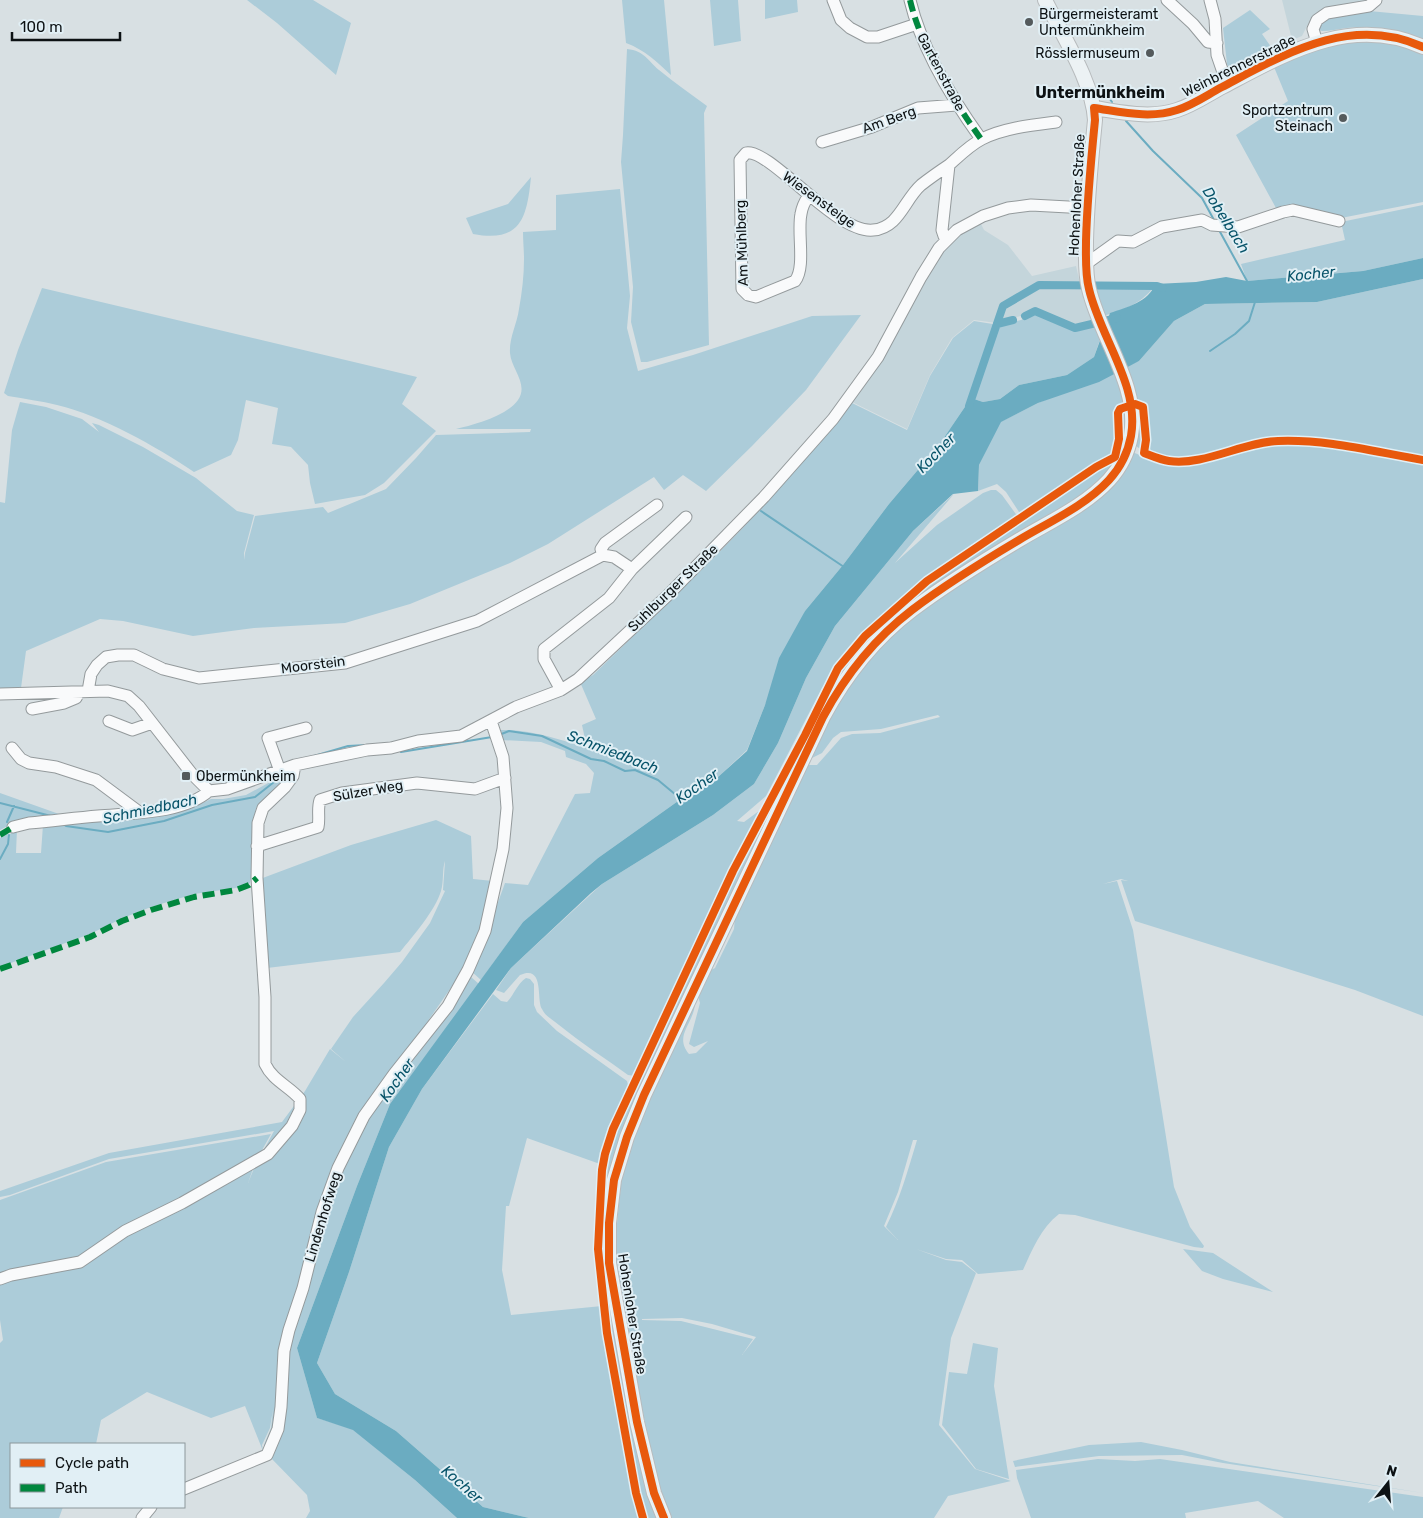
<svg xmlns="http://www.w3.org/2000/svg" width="1423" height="1518" font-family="Rubik,sans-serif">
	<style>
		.built { fill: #c4d5db }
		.green { fill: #acccd9; fill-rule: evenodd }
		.water { fill: #6bacc1 }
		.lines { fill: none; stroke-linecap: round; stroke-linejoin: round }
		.stream { stroke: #6bacc1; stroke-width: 2 }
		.canal { stroke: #6bacc1; stroke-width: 8 }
		.minor-casing { stroke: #949a9c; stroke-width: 13 }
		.major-casing { stroke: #b7bbbd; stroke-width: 16 }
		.minor { stroke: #f9fafb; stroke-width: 11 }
		.major { stroke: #ecf2f4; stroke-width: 14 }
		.quiet { stroke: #00873e; stroke-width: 6; stroke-dasharray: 12 6; stroke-linecap: butt }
		.cycleway-casing { stroke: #e1eff5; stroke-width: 11 }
		.cycleway { stroke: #e8590c; stroke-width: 8 }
		.poi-dot { fill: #545a5c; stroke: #e1eff5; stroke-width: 2 }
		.labels { text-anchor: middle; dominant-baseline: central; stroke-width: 4; stroke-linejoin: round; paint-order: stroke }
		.poi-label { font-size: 14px; fill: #0d1214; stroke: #e1eff5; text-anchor: start }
		.street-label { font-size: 14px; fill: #0d1214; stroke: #e1eff5 }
		.water-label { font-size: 15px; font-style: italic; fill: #075369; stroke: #e1eff5 }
		.quarter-label { font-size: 16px; font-weight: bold; fill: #0d1214; stroke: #e1eff5 }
	</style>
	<rect width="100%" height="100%" fill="#d8e0e3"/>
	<path class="built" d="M1282,0H1366L1343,6L1326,8L1311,18L1302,36L1292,40Z
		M979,220L984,230L1008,245L1032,276L1076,266L1084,301L1094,322L1075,327L1036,310L1024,315L997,323L974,320L952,338L930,375L907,429L850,401L945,245Z"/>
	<path class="green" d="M247,0H313L351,23L336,75L277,23Z
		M622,0H664L671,75C657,62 645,50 626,43Z
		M710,0H738L741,41L714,46Z
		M765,0H797L798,12L765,19Z
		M1250,10L1270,29L1262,34L1274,51L1231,74L1227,64L1223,28Z
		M1369,11L1423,16V41C1398,30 1373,26 1346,28C1338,29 1330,31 1322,31L1319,30L1320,23L1327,19Z
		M1373,39L1423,51V202L1341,218L1276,208L1236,135L1288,101L1274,67L1334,40Z
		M627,49C645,51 647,60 659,70C675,83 691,94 707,106L704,113L709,345L647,362H641L631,322L633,287L621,162L623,135Z
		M531,177C527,218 521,243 473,234L466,218L508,204Z
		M620,189L630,296L627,328L638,371L693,355L812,316L861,315L806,390L752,446L706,491L683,475L664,490L654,477L548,544L510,563L410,604L345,623L254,628L193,636L123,621L100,619L26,651L21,688H0V502L5,503L12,430L20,402L46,407L82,419L99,432L92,423L99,425L143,447L196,478L237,511L254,515L244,553L245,560V553L255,516L323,507L328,513L386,489L416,458L436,435L530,432L531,429H456C473,425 507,416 518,400C529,384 511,369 510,353C509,338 517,324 519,309C522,292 524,276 524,259C524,250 523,241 523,232L556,230V195Z
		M1423,205V258L1363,271L1247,281L1241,264L1345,240L1341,222Z
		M1423,279V458C1385,452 1348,443 1310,440C1297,438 1281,436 1268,438C1242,443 1178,468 1156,456C1144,450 1148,418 1147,406L1134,399L1124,404L1119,409C1117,424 1120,444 1109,456L1026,512H1019L1006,492L997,484L978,491L979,465L1000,422L1038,403L1139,361L1174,321L1205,304L1317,302Z
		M1155,285C1140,307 1118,311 1094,319L1083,286L1132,288Z
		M42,288L417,377L402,404L436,431L384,483L365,495L315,504L310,483L308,465L291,447L272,444L278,408L246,400L238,440L231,455L194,472C155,446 103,416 57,405C41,401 25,399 8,396L4,393L18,350Z
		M1035,313L1076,330L1106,322L1094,357L1067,375L1019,385L1000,399L983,402L971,398L939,445L889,504L843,565L805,611L765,705L747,750L718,777L681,799L598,858L523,922L481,980L471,971L480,952L505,883L528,885L575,794L590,793L594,773L586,764L566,757L565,751L541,742L501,740L500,730C530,729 558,739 587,748L582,725L596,719L580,682L593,675C683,588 776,503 850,402L907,430L930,376L953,338L974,321L999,325L1021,320Z
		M1138,406L1142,407C1146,421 1146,435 1143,449H1140L1135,445L1136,407Z
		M1127,408L1125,435L1120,450L1121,412Z
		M1265,443L1327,445L1423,463V1016L1355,990L1135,921L1121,880L1128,881L1121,879L1103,884L1117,881L1133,930L1174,1187L1190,1227L1204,1246L1203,1248L1194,1247L1075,1215L1059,1214C1041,1228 1032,1250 1023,1270L978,1274L962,1260L946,1259L916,1249L946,1260L962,1262L976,1273L951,1338L939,1425L975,1469L1011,1481L948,1496L934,1518H672L657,1481L626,1330L615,1243L622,1175L634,1134L648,1100L695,1002C695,1023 673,1035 689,1054L696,1053L708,1041L694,1047L689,1044L700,1003L698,996L711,970L715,968L734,929L735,917L806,765H817L841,738L852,734L880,733L940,717L938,715L881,729L841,732L833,738L822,753L810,759C835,700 867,651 920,612C968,576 1022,550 1071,515C1079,509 1085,501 1092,493C1105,480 1118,466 1132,452L1153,460L1181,465L1210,459ZM913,1140H917C908,1170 900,1199 886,1227L898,1240L884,1226L898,1192ZM682,1318L712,1324L756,1337L742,1355L753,1339L681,1321L642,1320V1319Z
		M1107,464L1115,466L1099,482L856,656L645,1082L606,1216L660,1518H645L623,1409L607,1317L602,1264L600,1229L603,1175L612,1141L619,1121L637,1085L725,890L748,843L803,741L826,694L857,648L881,623L926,586L979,547L1099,468Z
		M991,490H996L1002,495L1018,517L994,531L925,579L858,636L822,688L766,796L737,821L744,822L759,811L703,924L674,994L635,1076L628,1075C605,1058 581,1043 559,1025C553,1020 545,1016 542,1009C536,1000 545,964 520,975L504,993L496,990L511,968L602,884L713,815L754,784L778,743L806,678L835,626L913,531L954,494L895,563L937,525L983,493Z
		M285,774L283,780L256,808L254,821V862L250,883L236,888L194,894L151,907L123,918L90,934L0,967V838L8,833L9,841L10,834L17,829L16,853H41L43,825L190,809L211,799H223L246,795Z
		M0,793L59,814L49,817L21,819L0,830Z
		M436,820L471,836L473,879L493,881L482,931L464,969L391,1074L454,1006L471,977L479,984L390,1104L357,1186L297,1348L317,1418L353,1429L415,1480L457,1518H306L310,1511L307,1495L271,1458L275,1449L264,1445L271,1428L273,1409L270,1428L262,1445L263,1451L245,1406L211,1418L147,1392L101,1420L96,1444H11V1507H63L59,1518H0V1343L3,1340L0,1320V1284L17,1278L84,1264L127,1235L254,1166L248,1183L255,1166L274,1131L109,1159L10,1195L0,1197V1191L109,1153L282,1122L305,1091L330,1049L346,1062L331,1049L353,1017L384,983L402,962L430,923L445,891L443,890L445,861C442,869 444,881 441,891C435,911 413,936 400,952L267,968L260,879L351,845Z
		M526,978L530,979L534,984V1005L537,1012L557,1031L627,1081L629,1089L610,1128L600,1164L527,1138L509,1206H506L502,1270L511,1315L602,1306L615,1406L641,1518H529L483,1507L396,1431L335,1394L317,1363L349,1272L389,1147L422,1089L493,994L501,1001L507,1002C514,995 517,984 526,978Z
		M271,1134L261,1152L79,1259L0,1277V1200L106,1162Z
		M1183,1249L1213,1253L1273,1292L1223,1279L1202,1271Z
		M973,1343L998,1348L994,1386L1009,1479L976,1469L942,1425L949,1372L967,1374Z
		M1141,1442L1182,1450L1230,1462L1423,1493L1223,1463L1182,1455L1099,1456L1015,1467L1013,1461L1089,1445Z
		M1098,1459L1135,1461L1160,1459L1423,1497V1518H1284L1258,1501L1185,1513L1186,1518H1031L1017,1478L1016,1470Z"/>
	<path class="water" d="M1423,258V279L1317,302L1205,304L1174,321L1139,361L1099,382L1038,403L1001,422L979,465L978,491L953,494L913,531L835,626L806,678L778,743L754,784L713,815L602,884L591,893L511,968L422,1089L389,1147L349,1272L317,1363L335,1394L396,1431L483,1507L529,1518H457L415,1480L353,1430L317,1418L297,1348L357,1186L390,1104L523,922L598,858L681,799L718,777L747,751L765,705L779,658L805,611L843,565L889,504L939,445L971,398L983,402L1000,399L1019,385L1067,375L1094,357L1110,313C1127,307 1149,302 1155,284L1196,282L1226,277L1247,281L1363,271Z"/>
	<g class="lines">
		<path class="stream" d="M1101,87L1112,102
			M1126,121L1153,151L1202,198L1214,220
			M1219,230L1247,281
			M1210,351L1235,334L1249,321L1255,302
			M761,511L844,567
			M499,735L509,731L542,736L591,759L604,761L625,771L635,770L658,780L682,800
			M401,752L492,737
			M314,756L348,746L367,745
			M0,803L51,816
			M7,822L14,806
			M63,824L66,826L108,832L164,821L212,805L255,797L274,782
			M0,859L8,844L9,835"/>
		<path class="canal" d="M1025,316L1035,311L1075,328L1117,318
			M997,324L1013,320
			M969,406L1003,306L1039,285L1157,286L1163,288"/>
		<g class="minor-casing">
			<path id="minor" d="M833,0L841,20L850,28L867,37H878L917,24
				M910,0C921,47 953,100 981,139
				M1167,0L1193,24L1208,42L1217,43
				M1210,0L1215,19L1217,55L1227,84
				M1317,43L1313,29L1317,20L1327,13L1369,6L1376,0
				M822,142L872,127L918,108L957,105
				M809,195C805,201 802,207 801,214C797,232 806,267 795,281L756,297L748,295L742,289L740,160L746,153C770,148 836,234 873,230C899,228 904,200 921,185C930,178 940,171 949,165C959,156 970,145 982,139C1004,128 1032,125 1056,122
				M947,240L944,236L942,230L949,165
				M1086,264L1118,241L1133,242L1162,227L1202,220L1212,225L1238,227L1283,212L1293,210L1339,221
				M603,555L601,549L605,543L657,505
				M632,569L686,517
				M88,691L91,674L97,665L106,657L118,655H134L163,669L199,678L345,663L477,621L603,555L614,557L632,569L609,598L544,649V659L561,690
				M0,694L108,691L128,696L139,706L192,774L209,791L227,789L295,765L367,750L391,748L418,741L461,736L516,707L561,690L578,679L667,596L764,497L833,419L878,357L921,277L939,248L957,230L983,216L1008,208L1031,205L1087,208
				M32,709L64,703L76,698L79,692
				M109,721L132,730L152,723
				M12,748L21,759L29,763L56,767L96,780L139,812
				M280,771L268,738L306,728
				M13,827L29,823C52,821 75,818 98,816C131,813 183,814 209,791
				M257,846L318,827C320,818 317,809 320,800L342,793L417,783L475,789L505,778
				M0,1279L11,1275L80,1262L125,1231L182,1203L268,1154L292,1126L300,1110V1099C289,1086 273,1081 265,1064V997L257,878L258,823L263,808L285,787L293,776L295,765
				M184,1489L267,1455L278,1429L281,1407L284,1351L289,1330L303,1288L322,1212L338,1168L364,1116L394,1074L448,1006L468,970L485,931L503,849L507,808L503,757L491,721
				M142,1518L151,1507"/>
		</g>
		<g class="major-casing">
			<path id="major" d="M1094,108C1122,112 1150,119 1177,110C1193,105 1207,95 1222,87C1285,54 1351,14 1423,47
				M664,1518L654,1493L637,1422L609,1263V1223L614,1180L627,1137L644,1095L823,717C845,676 874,639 912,610C945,585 982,562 1019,540C1049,522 1085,506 1109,480C1120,468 1128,452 1131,436C1140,386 1100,337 1089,289C1085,274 1086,257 1086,241C1087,200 1091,160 1095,120C1093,82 1062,35 1045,0"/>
		</g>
		<use href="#minor" class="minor"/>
		<use href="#major" class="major"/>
		<path class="quiet" d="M910,0C921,47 953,100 981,139
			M0,835L13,827
			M0,969L90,937L122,921L151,910L194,897L236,890L249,885L257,878"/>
		<g class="cycleway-casing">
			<path id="cycleway" d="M643,1518L636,1493L607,1333L598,1249L602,1170L605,1154L613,1129L733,871L805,735L838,668L865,636L927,581L1096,467L1115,457L1119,439L1118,413L1120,409L1135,404L1143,407L1146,440L1144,453C1152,456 1161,460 1169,461C1204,466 1243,442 1278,441C1327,439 1375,452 1423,460
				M664,1518L654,1493L637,1422L609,1263V1223L614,1180L627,1137L644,1095L823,717C845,676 874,639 912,610C945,585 982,562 1019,540C1049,522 1085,506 1109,480C1120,468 1128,452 1131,436C1140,386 1100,337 1089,289C1085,274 1086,257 1086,241C1087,200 1091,160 1095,120L1094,108C1122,112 1150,119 1177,110C1193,105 1207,95 1222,87C1285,54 1351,14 1423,47"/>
		</g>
		<use href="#cycleway" class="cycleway"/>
	</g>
	<g class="poi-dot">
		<circle cx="1029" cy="22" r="5"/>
		<circle cx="1150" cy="53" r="5"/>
		<circle cx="1343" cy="118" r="5"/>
		<rect x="181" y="771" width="10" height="10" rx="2.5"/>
	</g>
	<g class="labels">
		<g class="poi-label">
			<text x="1039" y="14">Bürgermeisteramt<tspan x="1039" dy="16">Untermünkheim</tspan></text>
			<text x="1140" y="53" text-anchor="end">Rösslermuseum</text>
			<text x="1333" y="110" text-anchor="end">Sportzentrum<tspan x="1333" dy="16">Steinach</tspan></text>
			<text x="196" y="776">Obermünkheim</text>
		</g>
		<g class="street-label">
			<text transform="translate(1239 66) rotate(-26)">Weinbrennerstraße</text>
			<text transform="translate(941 72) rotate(62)">Gartenstraße</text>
			<text transform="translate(889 120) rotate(-20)">Am Berg</text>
			<text transform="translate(1077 195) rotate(-87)">Hohenloher Straße</text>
			<text transform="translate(819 200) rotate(36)">Wiesensteige</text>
			<text transform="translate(742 243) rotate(-92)">Am Mühlberg</text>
			<text transform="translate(673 588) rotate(-44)">Suhlburger Straße</text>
			<text transform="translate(313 665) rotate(-7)">Moorstein</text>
			<text transform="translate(368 791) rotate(-10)">Sülzer Weg</text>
			<text transform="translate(323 1217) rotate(-73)">Lindenhofweg</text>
			<text transform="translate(632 1314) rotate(81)">Hohenloher Straße</text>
		</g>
		<g class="water-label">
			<text transform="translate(1226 220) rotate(58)">Dobelbach</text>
			<text transform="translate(1311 274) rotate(-6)">Kocher</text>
			<text transform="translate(936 453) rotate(-46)">Kocher</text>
			<text transform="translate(613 752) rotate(21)">Schmiedbach</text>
			<text transform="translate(697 786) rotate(-35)">Kocher</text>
			<text transform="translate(150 809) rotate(-12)">Schmiedbach</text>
			<text transform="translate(397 1080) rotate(-55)">Kocher</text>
			<text transform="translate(462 1484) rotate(41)">Kocher</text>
		</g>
		<g class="quarter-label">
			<text x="1100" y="92">Untermünkheim</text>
		</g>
	</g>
	<rect x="10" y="1443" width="175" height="65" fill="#e1eff5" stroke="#8c979b"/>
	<rect x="20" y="1459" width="25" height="8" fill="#e8590c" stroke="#8c979b"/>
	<text x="55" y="1468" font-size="15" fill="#0d1214">Cycle path</text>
	<rect x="20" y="1484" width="25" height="8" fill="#00873e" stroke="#8c979b"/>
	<text x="55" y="1493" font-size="15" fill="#0d1214">Path</text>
	<g transform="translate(1388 1483) rotate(17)" stroke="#e1eff5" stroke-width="4" paint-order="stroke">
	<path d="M0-4L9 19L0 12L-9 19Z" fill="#0d1214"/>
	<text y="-8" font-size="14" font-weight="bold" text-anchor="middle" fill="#0d1214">N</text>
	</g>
	<path d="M12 32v8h108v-8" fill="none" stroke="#0d1214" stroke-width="2.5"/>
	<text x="20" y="32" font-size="15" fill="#0d1214" stroke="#e1eff5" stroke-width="4" paint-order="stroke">100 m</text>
</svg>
